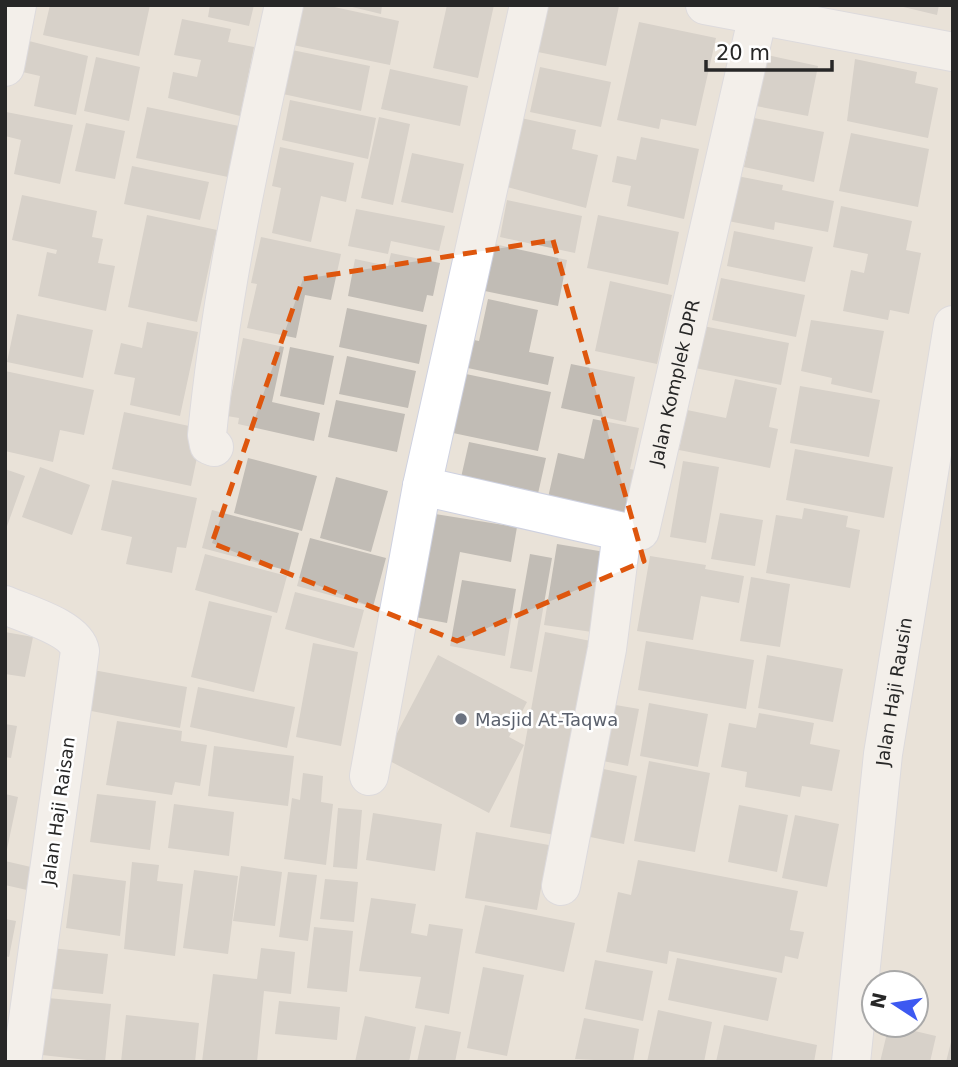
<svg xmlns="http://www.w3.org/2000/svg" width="958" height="1067" font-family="'DejaVu Sans',sans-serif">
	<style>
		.building { fill: #c1bcb5 }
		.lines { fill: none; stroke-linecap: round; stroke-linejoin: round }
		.minor-casing { stroke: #ced1e0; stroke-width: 40 }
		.minor { stroke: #fff; stroke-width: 38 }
		.marked { fill: none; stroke: #de560d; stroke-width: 5; stroke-dasharray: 14 9; stroke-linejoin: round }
		.worship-dot { fill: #6b7280; stroke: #fff; stroke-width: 2.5 }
		.labels { text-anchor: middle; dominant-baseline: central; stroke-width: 5; stroke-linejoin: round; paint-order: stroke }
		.street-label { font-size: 18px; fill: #272727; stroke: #fff }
		.worship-label { font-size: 18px; fill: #5b616d; stroke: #fff; text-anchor: start }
	</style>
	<rect width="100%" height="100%" fill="#e9e2d8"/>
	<path class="building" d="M50,5H150L139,56L43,35Z
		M210,5H254L249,26L208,17Z
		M296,5H325L399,21L390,65L288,44Z
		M344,5H382L381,14Z
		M447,5H494L478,78L433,68Z
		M542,5L619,6L606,66L533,51Z
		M895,5H939L937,15Z
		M182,19L231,29L228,42L254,47L240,116L168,98L173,72L197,77L201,60L174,55Z
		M639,22L716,38L696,126L661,119L659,129L617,120Z
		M25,40L88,56L76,115L34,106L40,76L18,71Z
		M292,50L370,66L361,111L283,94Z
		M767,55L818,66L808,116L756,106Z
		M96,57L140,67L129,121L84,111Z
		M855,59L917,72L915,83L938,88L928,138L847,121Z
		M540,67L611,82L601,127L530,112Z
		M390,69L468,86L460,126L381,109Z
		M290,100L376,118L368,159L282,140Z
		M147,107L239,126L228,177L136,158Z
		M6,112L73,125L60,184L14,174L21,140L5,136Z
		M379,117L410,124L393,205L361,198Z
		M521,118L576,130L572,149L598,155L586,208L507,187Z
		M754,118L824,132L814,182L744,167Z
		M86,123L125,131L115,179L75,171Z
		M851,133L929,149L918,207L839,191Z
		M641,137L699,149L684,219L627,206L631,186L612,182L617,156L636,160Z
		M280,147L354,163L346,202L321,196L311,242L272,233L281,188L272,186Z
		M412,153L464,164L453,213L401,202Z
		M132,166L209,182L200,220L124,204Z
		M737,176L783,185L782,190L834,201L828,232L775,222L774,230L728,221Z
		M22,195L97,211L92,237L103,239L98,263L115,266L106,311L38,296L47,252L56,254L57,250L12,240Z
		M507,200L582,216L575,253L500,237Z
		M841,206L912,221L906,250L921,253L909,314L890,310L888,320L843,311L851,270L864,273L868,254L833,247Z
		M356,209L445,226L439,251L391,241L388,254L348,246Z
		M147,215L217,230L197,322L128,307Z
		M598,215L679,232L668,285L587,268Z
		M734,231L813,247L805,282L727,266Z
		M261,237L341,254L331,300L305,295L296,338L247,328L257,284L251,283Z
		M490,243L567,260L558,306L480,290Z
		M391,253L440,263L433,296L427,295L423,312L348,296L355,259L388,266Z
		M721,278L805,295L796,337L712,320Z
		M610,281L672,295L657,364L595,351Z
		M488,299L538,310L529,352L554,357L548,385L463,367L469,339L479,341Z
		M347,308L427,325L419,364L339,347Z
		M17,314L93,330L83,378L7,362Z
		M811,320L884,331L872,393L831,384L832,378L801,371Z
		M147,322L198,332L180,416L130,405L135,378L114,374L121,343L142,348Z
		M703,326L789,343L781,385L695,368Z
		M243,338L284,347L272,402L320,413L314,441L238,424L239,418L227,416Z
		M290,347L334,356L324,405L280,396Z
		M347,356L416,371L408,408L339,394Z
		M571,364L635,377L626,422L561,408Z
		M5,371L94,390L84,435L60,430L53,462L5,451Z
		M466,374L551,392L538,451L453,433Z
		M735,379L777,388L769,427L778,429L770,468L679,450L687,410L726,418Z
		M800,386L880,400L869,457L790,443Z
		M336,400L405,414L397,452L328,437Z
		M124,412L203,429L191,486L112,469Z
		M593,419L639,428L630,469L635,470L624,519L547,502L558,453L584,459Z
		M469,442L546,458L537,498L460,482Z
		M795,449L893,467L884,518L786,500Z
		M248,458L317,476L302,531L234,513Z
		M683,461L719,467L706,543L670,537Z
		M40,467L90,485L72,535L22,517Z
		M5,469L25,476L6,529H5Z
		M336,477L388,491L371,552L320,538Z
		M112,480L197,498L186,548L177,547L172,573L126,564L132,537L101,530Z
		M804,508L848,516L846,527L860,530L850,588L766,573L776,515L802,519Z
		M212,510L299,533L289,571L202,548Z
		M429,513L517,527L511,562L460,552L447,623L410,616Z
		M720,513L763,520L755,566L711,559Z
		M310,538L386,558L373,607L297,586Z
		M557,544L605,552L592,632L544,625Z
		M205,554L287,576L277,613L195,590Z
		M530,554L552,558L532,672L510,668Z
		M650,556L706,565L705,569L744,576L739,603L701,596L693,640L637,631Z
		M751,577L790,584L780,647L740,641Z
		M462,580L516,589L505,656L450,646Z
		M295,592L364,610L354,648L285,629Z
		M209,601L272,616L254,692L191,677Z
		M5,632L33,637L25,677L5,674Z
		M545,632L601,643L566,837L510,827Z
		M646,641L754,660L746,709L638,690Z
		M313,643L358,652L341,746L296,737Z
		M438,655L527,702L509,737L524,745L489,813L384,758Z
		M767,655L843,669L833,722L758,708Z
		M93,670L187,687L180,728L86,710Z
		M198,687L295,707L287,748L190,727Z
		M598,702L639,709L628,766L588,758Z
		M649,703L708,714L698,767L640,756Z
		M759,713L814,723L810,744L840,750L832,791L802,786L800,797L745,787L747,772L721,767L729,723L756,728Z
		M117,721L182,731L181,741L207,745L200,786L175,782L172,795L106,785Z
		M5,724L17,726L11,758L5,757Z
		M214,746L294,756L288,806L208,796Z
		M649,761L710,773L695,852L634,841Z
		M589,766L637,776L624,844L576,834Z
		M303,773L323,776L321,802L333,804L326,865L284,859L292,798L300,800Z
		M5,794L18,797L6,854H5Z
		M97,794L156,801L150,850L90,842Z
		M174,804L234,812L229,856L168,848Z
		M739,805L788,815L777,872L728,862Z
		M338,808L362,810L357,869L333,867Z
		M373,813L442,824L435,871L366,860Z
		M795,815L839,824L827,887L782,878Z
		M476,832L549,845L537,910L465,898Z
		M638,860L798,891L790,930L804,932L798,959L785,956L782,973L669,951L667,964L606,952L618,892L631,895Z
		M5,861L31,867L27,890L5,885Z
		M132,862L159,865L157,881L183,884L175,956L124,949Z
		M241,866L282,872L275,926L233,921Z
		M194,870L238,876L228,954L183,948Z
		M288,872L317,875L308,941L279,937Z
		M73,874L126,881L120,936L66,928Z
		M325,879L358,882L354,922L320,919Z
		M371,898L416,904L411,933L427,936L429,924L463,929L449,1014L415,1008L421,977L359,971Z
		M485,905L575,923L564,972L475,953Z
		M5,919L16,921L9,957L5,956Z
		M314,927L353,931L347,992L307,988Z
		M51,948L108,954L103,994L46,988Z
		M261,948L295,952L291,994L264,991L257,1062H202L213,974L257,979Z
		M677,958L777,978L768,1021L668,1000Z
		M595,960L653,971L643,1021L585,1009Z
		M483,967L524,975L507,1056L467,1048Z
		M48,998L111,1004L105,1062L42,1055Z
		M279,1001L340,1007L337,1040L275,1034Z
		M658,1010L712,1022L704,1062H647Z
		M126,1015L199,1023L195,1062H121Z
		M365,1016L416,1027L409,1062H355Z
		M584,1018L639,1029L633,1062L575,1059Z
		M425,1025L461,1032L455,1062H417Z
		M724,1025L817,1045L814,1062H716Z
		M889,1025L936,1036L930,1062H880Z
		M951,1042L953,1062H946Z"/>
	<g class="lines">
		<g class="minor-casing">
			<g id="minor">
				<path d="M705,5L953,52"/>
				<path d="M5,67L17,5"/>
				<path d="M214,447L209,445L207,435C221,290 253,147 284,5"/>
				<path id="s1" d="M422,486L628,533L640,531L758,15"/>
				<path d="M5,605C25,614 76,628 80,651L22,1062"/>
				<path d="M369,776L422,486L529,5"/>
				<path d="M561,886L607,649L622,532"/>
				<path id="s2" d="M851,1062L883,754L953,325"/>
			</g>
		</g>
		<use href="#minor" class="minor"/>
	</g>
	<path d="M0 0H958V1067H0ZM553,240L644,561L457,641L212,543L303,279Z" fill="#e9e2d8" fill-opacity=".55" fill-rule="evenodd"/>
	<path class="marked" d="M553,240L644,561L457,641L212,543L303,279Z"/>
	<circle class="worship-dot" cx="461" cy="719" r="7"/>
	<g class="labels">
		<g class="street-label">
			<text stroke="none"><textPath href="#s1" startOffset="376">Jalan Komplek DPR</textPath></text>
			<text stroke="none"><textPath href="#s2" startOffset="373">Jalan Haji Rausin</textPath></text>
			<text transform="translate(58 811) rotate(-82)">Jalan Haji Raisan</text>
		</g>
		<g class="worship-label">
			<text x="475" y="719">Masjid At-Taqwa</text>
		</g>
	</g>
	<rect width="958" height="1067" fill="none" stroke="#272727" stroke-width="14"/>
	<g transform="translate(895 1004) rotate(282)"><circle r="33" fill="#ffffff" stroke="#a9a9a9" stroke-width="2"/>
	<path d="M0-5L12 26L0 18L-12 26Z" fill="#3d59f1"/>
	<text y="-10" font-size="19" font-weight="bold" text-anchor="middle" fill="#272727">N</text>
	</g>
	<path d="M706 60v10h126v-10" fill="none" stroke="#272727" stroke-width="3.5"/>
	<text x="716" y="60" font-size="21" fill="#272727" stroke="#ffffff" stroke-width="5" paint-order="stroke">20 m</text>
</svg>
